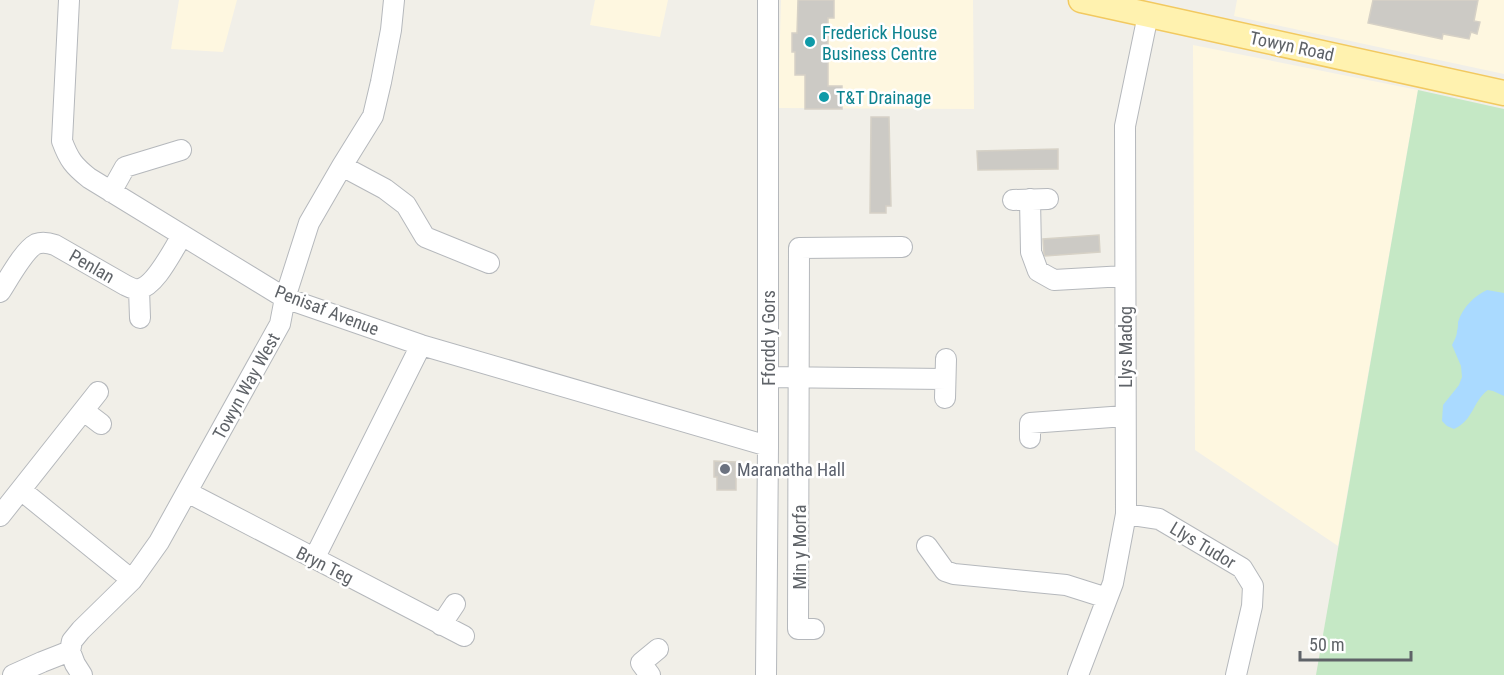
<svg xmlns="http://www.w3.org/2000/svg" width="1504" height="675" font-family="'Roboto Condensed',sans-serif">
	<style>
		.commercial { fill: #fef7e0 }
		.green { fill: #c5e8c5 }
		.water { fill: #aadaff }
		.building { fill: #cccac5; stroke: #d6d1c6; stroke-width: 1.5 }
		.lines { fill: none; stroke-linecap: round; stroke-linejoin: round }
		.minor-casing { stroke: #b5b8bc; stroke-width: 22 }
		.major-casing { stroke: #f2c960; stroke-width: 27 }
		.minor { stroke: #fff; stroke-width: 20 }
		.major { stroke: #fff2af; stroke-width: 24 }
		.culture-dot { fill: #0f9aa8; stroke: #fff; stroke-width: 2 }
		.worship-dot { fill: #6b7280; stroke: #fff; stroke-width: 2 }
		.labels { text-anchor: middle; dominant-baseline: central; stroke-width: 5; stroke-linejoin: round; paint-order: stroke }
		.culture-label { font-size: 18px; fill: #0d838f; stroke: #fff; text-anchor: start }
		.street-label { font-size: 18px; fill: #5f6368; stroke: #fff }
		.worship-label { font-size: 18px; fill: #5b616d; stroke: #fff; text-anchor: start }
	</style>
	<rect width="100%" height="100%" fill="#f1efe8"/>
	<path class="commercial" d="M179,0H237L223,52L171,49Z
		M595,0H668L660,37L590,25Z
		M781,0H973L974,109L778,108Z
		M1237,0H1504V74L1234,16Z
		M1193,45L1418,90L1338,546L1195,450Z"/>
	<path class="green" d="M1418,90L1504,109V675H1316Z"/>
	<path class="water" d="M1487,290L1504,293V396L1493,391L1488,390C1472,402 1474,420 1454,429L1447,426L1442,421L1443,405L1459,385L1462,377L1461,366L1452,345C1454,341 1457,336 1457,331C1458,329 1458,324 1458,322C1463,307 1474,296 1487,290Z"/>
	<path class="building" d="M798,0H834V18H828V86H842V109H805V75H795V52H792V33H797Z
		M1373,0H1478L1474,21L1480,22L1477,34L1471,32L1469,39L1443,34L1442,39L1368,23Z
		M871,117H889L891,206H886V213H870Z
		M1058,149V169L978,170L977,151Z
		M1099,235L1100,252L1045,256L1044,254L1043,239Z
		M714,461L736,462V490H717V477H714Z"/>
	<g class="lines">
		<g class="minor-casing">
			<path id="minor" d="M69,0L62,141C69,160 74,166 89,178L285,298L421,345L768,446
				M342,166L385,189L406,205L425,237L489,263
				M111,192L125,167L181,150
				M1030,199L1031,252L1038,271L1054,280L1125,276
				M1013,200L1048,199
				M139,289L140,318
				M0,292C8,280 24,250 36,244C42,242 49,243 55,245L125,285C129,287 134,290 139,289C156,286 173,249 182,236
				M768,377L945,379
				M945,398L946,359
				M84,411L101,424
				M1030,438V423L1125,416
				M21,490L132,580
				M187,492L464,636
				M1126,514L1159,519L1242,568L1253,586L1252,606L1236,675
				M0,516L98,392
				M927,546L945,571L954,574L1066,585L1107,598
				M314,559L421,345
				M441,625L455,604
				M814,629H798L799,248L902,247
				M70,651L75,664L82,675
				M13,675L42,662L70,651L72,641L81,630L132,580L159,542L280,324L285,298L309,223L342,166L373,116L381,82L391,30L394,0
				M650,675L641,663L658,649
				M766,675L768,446V0
				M1078,675L1113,583L1126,514L1125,126L1148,15"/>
		</g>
		<g class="major-casing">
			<path id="major" d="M1081,0L1504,93"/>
		</g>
		<use href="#minor" class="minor"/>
		<use href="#major" class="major"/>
	</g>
	<g class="culture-dot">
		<circle cx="810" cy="42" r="6"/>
		<circle cx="824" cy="97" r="6"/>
	</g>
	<circle class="worship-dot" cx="725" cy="469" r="6"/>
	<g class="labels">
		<g class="culture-label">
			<text x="822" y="32">Frederick House<tspan x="822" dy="21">Business Centre</tspan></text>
			<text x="836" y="97">T&amp;T Drainage</text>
		</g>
		<g class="street-label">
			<text transform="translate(1292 46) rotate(12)">Towyn Road</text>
			<text transform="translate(92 266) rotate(30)">Penlan</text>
			<text transform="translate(327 310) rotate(21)">Penisaf Avenue</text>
			<text transform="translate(768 338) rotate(-90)">Ffordd y Gors</text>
			<text transform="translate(1125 347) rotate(-90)">Llys Madog</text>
			<text transform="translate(246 386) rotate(-61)">Towyn Way West</text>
			<text transform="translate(1203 545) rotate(31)">Llys Tudor</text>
			<text transform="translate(799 547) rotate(-90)">Min y Morfa</text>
			<text transform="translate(325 565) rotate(27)">Bryn Teg</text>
		</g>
		<g class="worship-label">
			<text x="737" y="469">Maranatha Hall</text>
		</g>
	</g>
	<path d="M1300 651v9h111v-9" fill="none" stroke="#5f6368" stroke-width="3"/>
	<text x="1309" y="651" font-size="18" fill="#5f6368" stroke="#ffffff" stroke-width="4.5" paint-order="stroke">50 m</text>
</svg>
